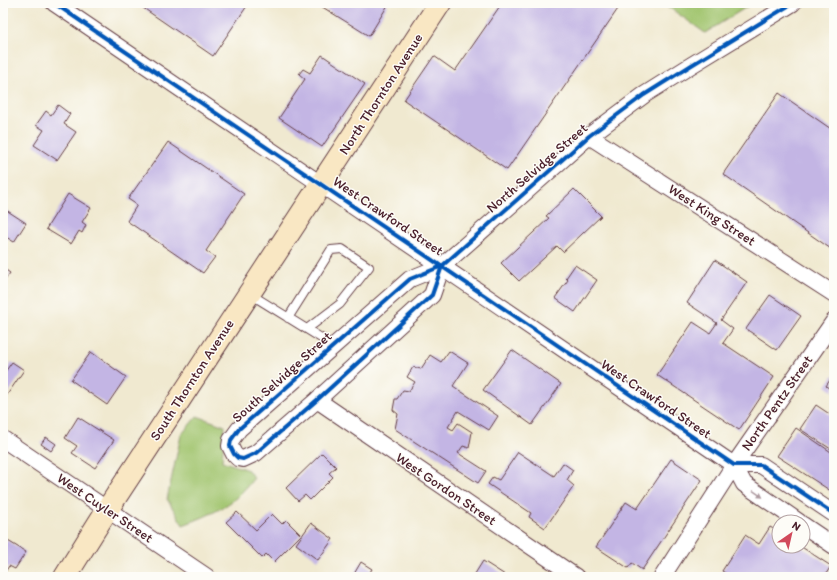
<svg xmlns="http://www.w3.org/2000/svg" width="837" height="580" font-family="Itim,sans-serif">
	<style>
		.green { fill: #a0c46d; stroke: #75724c }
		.building { fill: #c3b5e4 }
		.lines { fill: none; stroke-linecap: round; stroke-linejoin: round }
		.service-casing { stroke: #633d44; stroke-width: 10 }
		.minor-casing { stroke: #633d44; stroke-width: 18 }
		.secondary-casing { stroke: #633d44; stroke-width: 24 }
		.service { stroke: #fff; stroke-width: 8 }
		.minor { stroke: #fff; stroke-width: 16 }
		.secondary { stroke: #f9e7c3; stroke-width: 22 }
		.cycleway-casing { stroke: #fdfcf7; stroke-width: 6 }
		.cycleway { stroke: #0057b8; stroke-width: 4 }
		.oneway { fill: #ae9aa0 }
		.labels { text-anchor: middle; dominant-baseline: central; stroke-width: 3; stroke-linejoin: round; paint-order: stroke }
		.street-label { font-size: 14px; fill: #4a1f2b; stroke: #fdfcf7 }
	</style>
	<rect width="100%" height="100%" fill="#fdfcf7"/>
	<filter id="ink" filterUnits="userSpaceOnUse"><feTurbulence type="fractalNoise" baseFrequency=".025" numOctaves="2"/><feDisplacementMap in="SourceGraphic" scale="8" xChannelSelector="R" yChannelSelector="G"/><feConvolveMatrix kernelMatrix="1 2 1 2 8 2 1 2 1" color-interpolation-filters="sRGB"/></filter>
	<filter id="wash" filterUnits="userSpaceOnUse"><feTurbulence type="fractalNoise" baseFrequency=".012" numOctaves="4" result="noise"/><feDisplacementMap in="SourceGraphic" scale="16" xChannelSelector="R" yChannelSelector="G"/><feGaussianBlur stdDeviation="0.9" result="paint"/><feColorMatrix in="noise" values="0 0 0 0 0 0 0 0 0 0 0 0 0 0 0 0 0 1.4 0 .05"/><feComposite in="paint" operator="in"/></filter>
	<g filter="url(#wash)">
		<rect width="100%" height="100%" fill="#f0e9d0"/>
		<path class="green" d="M663,3H753L705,33Z
			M197,416L225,426L222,461L248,470L254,478C246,488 237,499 225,506C212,514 197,520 183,525L167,499L181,435Z"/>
		<g id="blocks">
			<path class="building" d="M136,3H249L213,56Z
				M316,3H385L388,5L369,36Z
				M502,3H622L507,170L404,100L434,56L455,71Z
				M322,55L365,84L322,147L279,118L305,79L299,74L303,69L310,73Z
				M779,93L834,131V251L723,174Z
				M58,105L70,114L64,124L76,132L57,160L34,145L44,130L36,125L46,111L51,115Z
				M168,142L244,194L206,251L215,257L203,273L127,221L137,205L128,199Z
				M574,189L601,216L563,252L557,246L519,281L501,263L549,218L546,216Z
				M68,194L91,208L82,222L86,225L82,233L79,231L71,244L46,229Z
				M3,208L26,223L14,242L3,235Z
				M715,260L747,282L721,320L733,329L723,343L774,377L739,430L657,375L693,322L710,333L717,323L687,303Z
				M575,265L597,280L575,312L555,298L568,280L566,278Z
				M3,268L10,273L3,283Z
				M770,295L801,316L777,350L746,329Z
				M512,350L561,384L532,425L483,390Z
				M449,351L468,363L453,386L498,416L489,430L458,411L448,427L453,430L458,423L472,432L469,448L463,446L458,453L486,471L478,483L395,429L398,414L393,410L395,399H397L403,390L409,391L415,382L407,377L413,367L421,369L430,355L441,362Z
				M91,352L126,377L107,405L71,380Z
				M12,362L24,370L7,395L3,393V371L5,372Z
				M834,374V392L826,386Z
				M816,405L834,417V451L800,429Z
				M78,417L114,440L95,468L72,453L77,446L65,438Z
				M796,428L834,454V493L777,456Z
				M46,437L56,444L51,451L41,444Z
				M518,452L554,476L563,463L573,470L567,480L574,486L545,528L529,517L531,513L488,484L493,477L499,480Z
				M322,453L336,467L329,473L333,477L310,500L305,495L298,501L286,488Z
				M671,459L702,480L642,570L632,563L628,568L596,547L626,502L637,509Z
				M237,512L256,530L272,514L282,524L286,520L301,535L274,562L266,554L262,558L226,522Z
				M311,523L333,539L318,560L296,544Z
				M770,527L779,532V546H800L831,566L824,577H731L722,571L745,535L759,544Z
				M3,538L26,552L15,569L9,566L3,575Z
				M483,561L505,575L504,577H473Z
				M361,562L372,569L367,577H358L354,574Z"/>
		</g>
	</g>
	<g filter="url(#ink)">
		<use href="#blocks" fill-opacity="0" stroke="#633d44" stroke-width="1"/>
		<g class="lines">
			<g class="service-casing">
				<path id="service" d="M250,294L334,346
					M288,318L331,250L342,249L369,267L340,304L307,329"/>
			</g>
			<g class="minor-casing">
				<path id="minor" d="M54,3L734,465H761L834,514
					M589,136L834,294
					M442,266L432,295L317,400L256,453L243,459L238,458L234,454L230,446L231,440L239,429L410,279L442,266L589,136L644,95L690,66L793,3
					M317,400L576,577
					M3,439L207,577
					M734,465L744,484L799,522
					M803,525L834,546
					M662,577L734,465L834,321"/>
			</g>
			<g class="secondary-casing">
				<path id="secondary" d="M65,577L107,510L440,3"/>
			</g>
			<use href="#service" class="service"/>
			<use href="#minor" class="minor"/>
			<use href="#secondary" class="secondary"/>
			<g class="cycleway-casing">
				<path id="cycleway" d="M54,3L734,465H761L834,514
					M442,266L432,295L317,400L256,453L243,459L238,458L234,454L230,446L231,440L239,429L410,279L442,266L589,136L644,95L690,66L793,3"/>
			</g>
			<use href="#cycleway" class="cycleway"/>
		</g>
		<defs><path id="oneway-solid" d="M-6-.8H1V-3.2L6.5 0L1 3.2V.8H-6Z"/></defs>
		<use class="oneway" href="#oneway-solid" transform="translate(758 494) rotate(34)"/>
	</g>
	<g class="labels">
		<g class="street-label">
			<text transform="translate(381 94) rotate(-57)">North Thornton Avenue</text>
			<text transform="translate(537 168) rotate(-41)">North Selvidge Street</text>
			<text transform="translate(712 215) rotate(33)">West King Street</text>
			<text transform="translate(388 216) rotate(34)">West Crawford Street</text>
			<text transform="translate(282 377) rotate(-42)">South Selvidge Street</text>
			<text transform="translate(192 380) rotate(-57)">South Thornton Avenue</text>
			<text transform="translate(656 399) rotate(34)">West Crawford Street</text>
			<text transform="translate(777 403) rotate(-55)">North Pentz Street</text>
			<text transform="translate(446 489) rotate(34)">West Gordon Street</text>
			<text transform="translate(105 508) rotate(34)">West Cuyler Street</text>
		</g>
	</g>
	<rect width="837" height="580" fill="none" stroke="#fdfcf7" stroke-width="16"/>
	<g transform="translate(791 534) rotate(34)"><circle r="19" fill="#fdfcf7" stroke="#b5a4a5"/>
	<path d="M0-3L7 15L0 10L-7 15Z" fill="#d1495b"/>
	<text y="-6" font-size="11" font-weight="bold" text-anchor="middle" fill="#4a1f2b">N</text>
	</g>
</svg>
